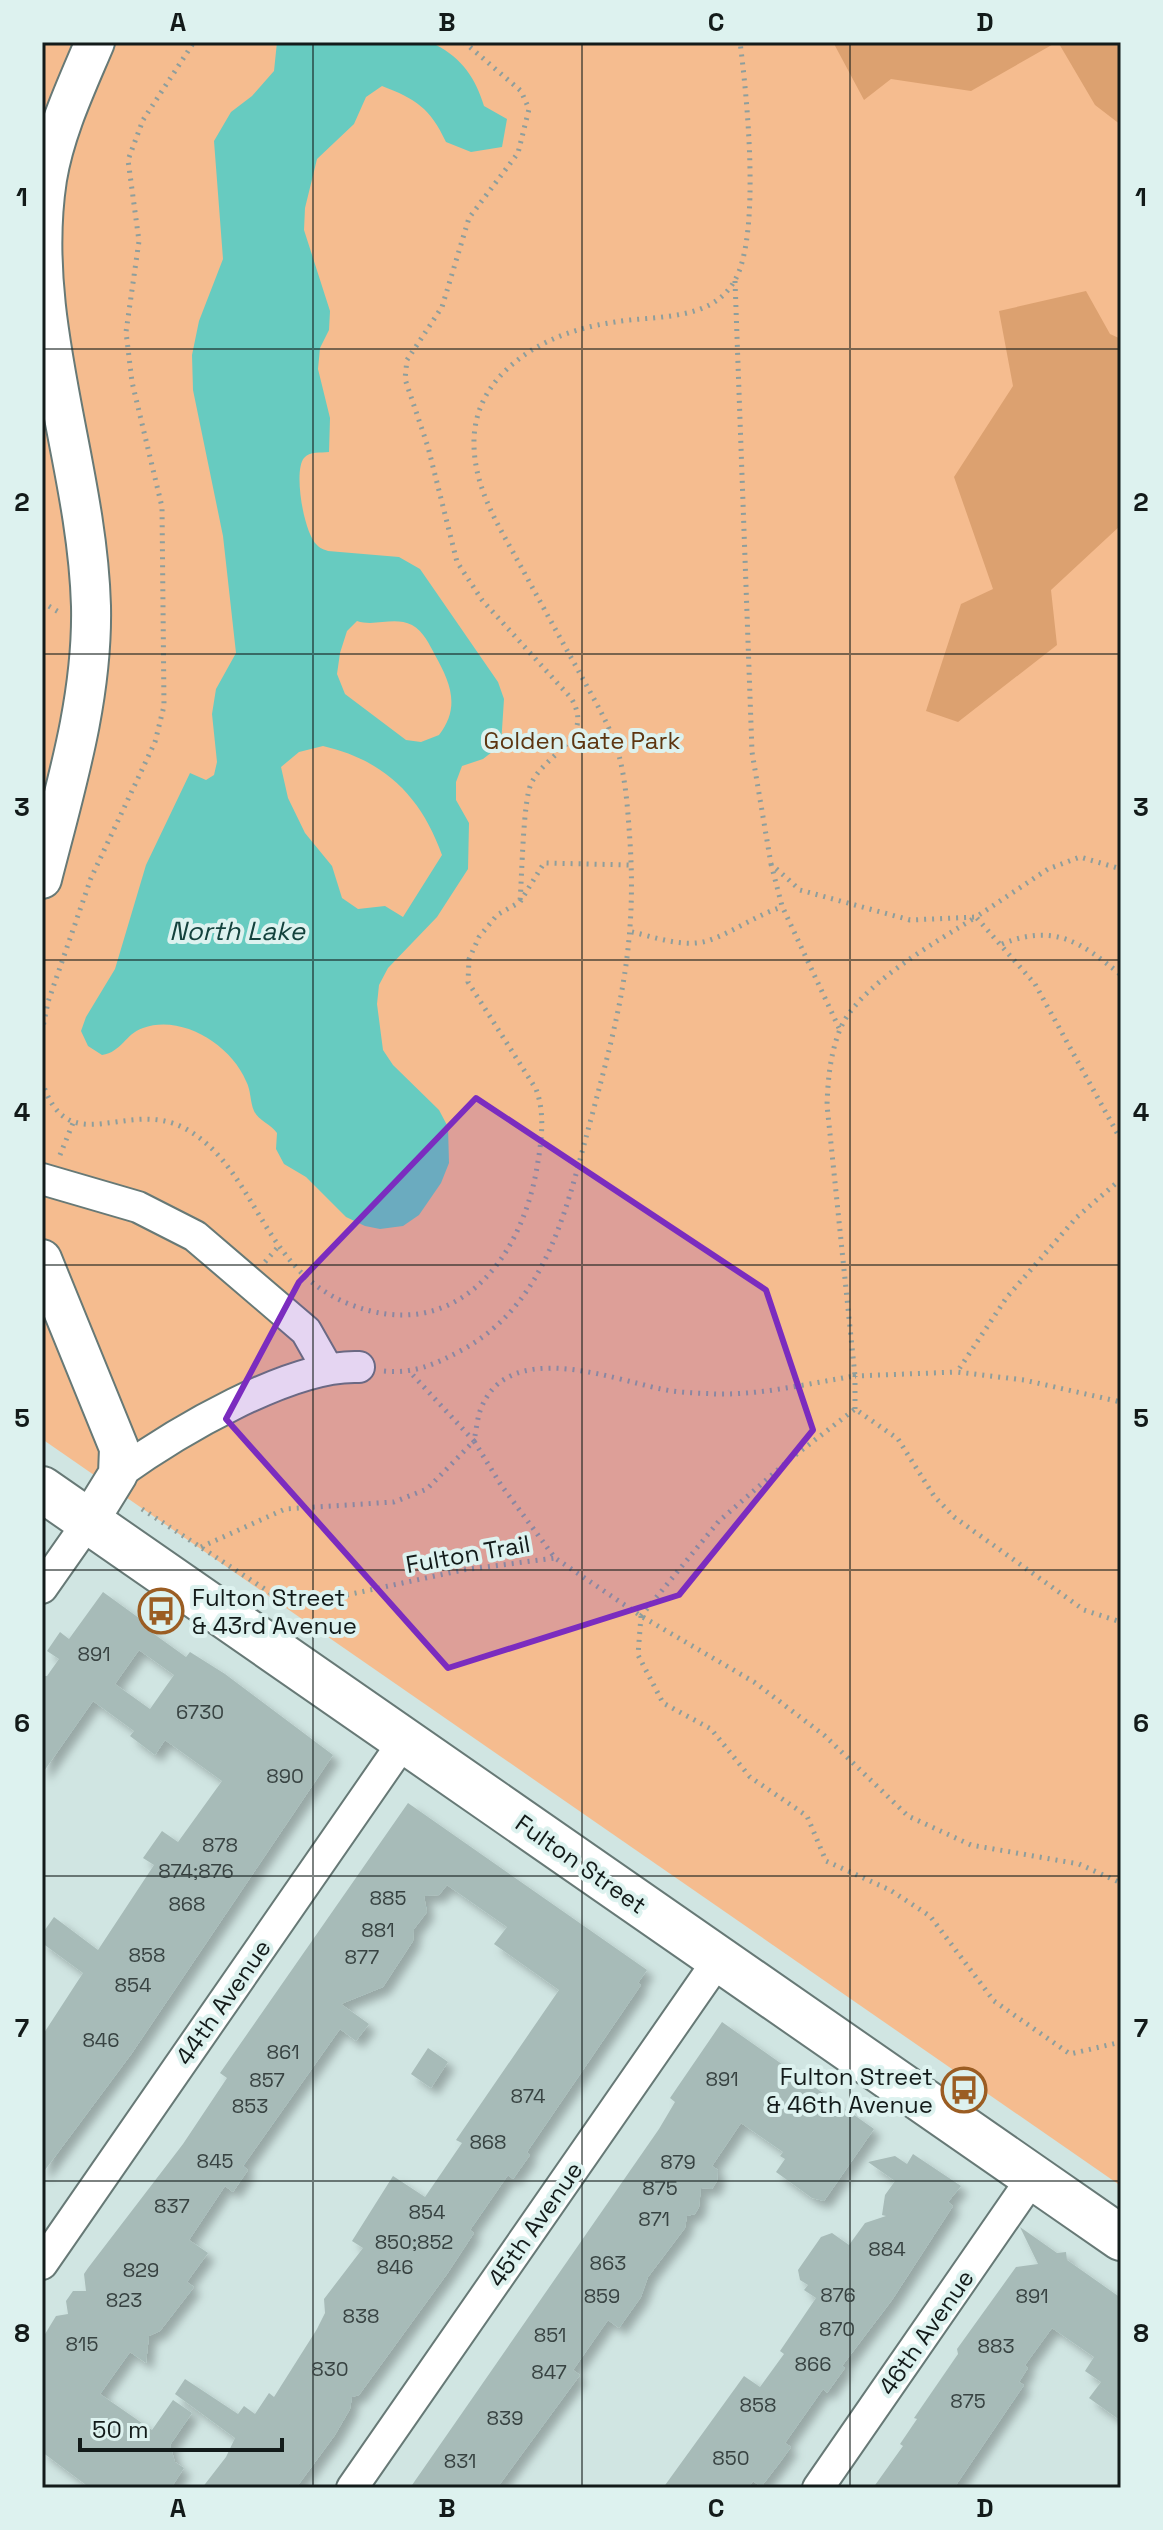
<svg xmlns="http://www.w3.org/2000/svg" width="1163" height="2530" font-family="'Space Grotesk',sans-serif">
	<style>
		.green { fill: #f5bc8f }
		.forest { fill: #dca170 }
		.water { fill: #67cbc0; fill-rule: evenodd }
		.building { fill: #a7bbb8; fill-rule: evenodd; filter: url(#shadow) }
		.lines { fill: none; stroke-linecap: round; stroke-linejoin: round }
		.minor-casing { stroke: #677976; stroke-width: 34 }
		.tertiary-casing { stroke: #677976; stroke-width: 42 }
		.secondary-casing { stroke: #677976; stroke-width: 48 }
		.path { stroke: #8e9e9c; stroke-width: 5; stroke-dasharray: 2 6; stroke-linecap: butt }
		.minor { stroke: #fff; stroke-width: 30 }
		.tertiary { stroke: #fff; stroke-width: 38 }
		.secondary { stroke: #fff; stroke-width: 44 }
		.marked { fill: #7b2cbf; fill-opacity: 0.2; stroke: #7b2cbf; stroke-width: 6; stroke-linejoin: round }
		.grid { fill: none; stroke: #131b1a; stroke-width: 2; stroke-opacity: 0.55 }
		.labels { text-anchor: middle; dominant-baseline: central; stroke-width: 8; stroke-linejoin: round; paint-order: stroke }
		.number-label { font-size: 20px; fill: #384342 }
		.park-label { font-size: 24px; fill: #5d3510; stroke: #ddf2ef }
		.street-label { font-size: 24px; fill: #131b1a; stroke: #ddf2ef }
		.poi-label { font-size: 24px; fill: #131b1a; stroke: #ddf2ef; text-anchor: start }
		.water-label { font-size: 26px; font-style: italic; fill: #14423d; stroke: #ddf2ef }
		.neatline { fill: none; stroke: #131b1a; stroke-width: 3 }
		.grid-label { font-size: 26px; text-anchor: middle; font-weight: bold; fill: #131b1a }
	</style>
	<defs>
		<filter id="shadow"><feDropShadow dx="7" dy="7" stdDeviation="4" flood-color="#0004"/></filter>
	</defs>
	<rect width="100%" height="100%" fill="#d0e5e2"/>
	<path class="green" d="M42,42H1121V2186L42,1439Z"/>
	<path class="forest" d="M833,42H1057L971,91L891,79L864,100Z
		M1058,42H1121V125L1095,105Z
		M1086,291L1110,334L1121,339V525L1051,590L1057,645L958,722L926,711L961,604L993,589L954,477L1013,386L999,311Z"/>
	<path class="water" d="M277,42C304,42 420,37 436,45C462,58 476,79 484,106L507,119L502,147L471,152L446,142C430,108 416,99 382,86L366,97L354,124L317,159L305,208L304,230L330,311L329,330L320,348L318,369L330,418L329,452C320,453 310,451 304,458C293,471 304,534 317,545C319,548 325,550 328,551L399,557L420,569L498,682L504,699L501,745L483,759L462,766L456,782V800L469,823L468,869L437,917L388,968L379,985L377,1004L383,1050L393,1065L439,1110L448,1127L449,1163L441,1183L419,1215L403,1226L380,1229L365,1226L346,1217L306,1177L284,1164L276,1149L277,1133C271,1124 259,1121 254,1111C250,1102 251,1090 246,1081C231,1045 182,1014 143,1028C125,1034 122,1052 102,1055L88,1046L81,1031L86,1017L115,969L146,865L190,773L206,780L214,775L217,762L212,714L216,689L236,653L223,536L193,390L192,355L199,321L223,259L214,141L231,112L252,96L274,71ZM357,621C375,627 394,616 412,625C424,632 429,644 435,655C450,682 461,707 439,735L421,742L406,740L345,694L337,674L340,653L347,631ZM323,746C384,760 421,796 442,855L403,917L385,906L358,909L342,898L332,866L305,833L288,798L281,767L299,752Z"/>
	<path class="building" d="M103,1592L150,1626L147,1629L186,1657L190,1652L225,1674L333,1755L132,2053L42,2174V2036L83,1973L42,1943V1934L54,1917L98,1950L154,1865L143,1858L162,1831L178,1842L222,1781L165,1740L155,1755L130,1736L134,1731L93,1701L42,1774V1676H47L59,1659L47,1651L60,1632L69,1639ZM139,1650L174,1675L150,1709L115,1684Z
		M408,1803L647,1970L638,1983L641,1985L527,2152L530,2155L513,2179L508,2175L470,2230L474,2233L447,2274L359,2395L352,2397L350,2409L335,2435L296,2488H202L226,2457L235,2438L175,2394L185,2379L238,2414L244,2406L255,2414L269,2393L274,2397L317,2329L325,2313L324,2299L363,2248L352,2241L393,2176L425,2197L462,2143L456,2140L559,1990L494,1944L507,1927L447,1885L439,1895L424,1896L427,1912L414,1929L413,1941L383,1987L341,2004L369,2024L356,2041L340,2029L243,2166L248,2170L233,2192L225,2186L189,2240L208,2253L187,2282L194,2287L160,2331L149,2336L146,2363L130,2352L100,2394L152,2430L173,2400L192,2413L170,2445L175,2462L184,2468L171,2488H90L42,2452V2339L56,2316L68,2314L66,2301L73,2291H86L84,2274L88,2268L183,2144L227,2078L220,2073Z
		M722,2022L874,2129L824,2201L812,2198L776,2172L785,2159L780,2156L783,2152L741,2123L712,2166L718,2170L717,2181L712,2189L701,2188L699,2207L695,2214L687,2216L685,2228L648,2277L641,2297L619,2328L608,2320L573,2370L580,2375L497,2488H410L659,2129L675,2102L670,2098Z
		M428,2048L448,2062L431,2088L411,2074Z
		M913,2154L961,2186L948,2202L953,2206L892,2300L842,2366L845,2368L827,2393L823,2389L785,2443L791,2447L781,2461L761,2487L753,2481L748,2488H663L744,2376L760,2387L784,2354L780,2351L816,2298L804,2290L808,2285L800,2280L798,2270L821,2237L832,2233L849,2245L865,2223L886,2216L882,2215L885,2195L895,2181L868,2162L895,2156L907,2164Z
		M1020,2227L1057,2253L1066,2252L1067,2260L1121,2298V2421L1089,2398L1101,2382L1085,2371L1094,2357L1052,2328L1025,2365L1028,2368L1019,2382L1024,2385L954,2488H873L903,2446L900,2444L917,2419L914,2418L958,2354L957,2349L1016,2267L1038,2264Z"/>
	<g class="lines">
		<g class="minor-casing">
			<path id="minor" d="M42,1179L138,1207L195,1236L306,1331L327,1368
				M118,1474C175,1433 290,1364 359,1367
				M42,1588L89,1521
				M42,2264L404,1741
				M352,2488L719,1959
				M818,2488L1033,2177"/>
		</g>
		<g class="tertiary-casing">
			<path id="tertiary" d="M42,879C65,789 93,699 91,606C87,463 25,322 47,179C55,131 76,87 95,42
				M42,1259L119,1448L118,1474L89,1521"/>
		</g>
		<g class="secondary-casing">
			<path id="secondary" d="M42,1489L1121,2238"/>
		</g>
		<path class="path" d="M464,42L521,91L529,109L518,153L469,218L442,307L407,360L405,379L428,447L457,562L482,600L571,698C596,739 545,753 531,784C523,801 522,877 520,901
			M735,281L752,752L771,864L800,890L910,920L976,917L1048,869L1080,857L1121,869
			M42,602L62,614
			M771,864L782,906L839,1028
			M632,932C655,937 683,948 707,941C732,933 756,915 782,907
			M1002,944C1054,923 1081,942 1121,975
			M42,1032L48,1002L91,878L155,742L164,706L162,507L132,382L126,332L139,241L128,160L143,120L194,42
			M42,1081C68,1164 127,1096 186,1129C257,1169 261,1269 349,1304C452,1345 518,1265 536,1173C541,1145 546,1115 536,1089L468,982L469,959L479,937L497,915L520,902L544,863L631,865
			M1121,1140L1035,984L976,917C936,942 855,987 839,1032C830,1056 828,1079 827,1105L855,1376C810,1383 763,1395 716,1394C698,1393 679,1393 661,1389C609,1378 506,1338 480,1411C477,1420 476,1432 474,1441L501,1485L555,1558L641,1616L754,1682L825,1736L908,1816L971,1845L1079,1864L1121,1883
			M60,1155L73,1123
			M1121,1179L1077,1217L1007,1297L957,1372L1024,1380L1121,1402
			M265,1262L277,1248
			M384,1371C414,1374 436,1364 462,1350C548,1303 567,1206 591,1119C618,1018 637,949 630,842C628,812 626,780 618,752C609,723 592,696 578,670C556,631 535,592 514,554C495,520 475,486 474,446C473,417 484,392 504,372C534,342 574,328 615,322C656,315 712,322 735,280C761,234 747,96 740,42
			M855,1409V1376L957,1372
			M142,1509L277,1597L314,1602L463,1570L555,1558
			M201,1547L285,1509L394,1502L427,1489L474,1441L409,1371
			M641,1616L638,1655L663,1703L711,1729L750,1777L807,1816L826,1861L890,1890L930,1916L994,2001L1070,2054L1121,2042
			M641,1616L719,1521L789,1460L855,1409L898,1439L934,1496L954,1517L1084,1610L1121,1622"/>
		<use href="#minor" class="minor"/>
		<use href="#tertiary" class="tertiary"/>
		<use href="#secondary" class="secondary"/>
	</g>
	<path class="marked" d="M476,1098L766,1290L813,1430L679,1595L448,1668L226,1419L299,1282Z"/>
	<path class="grid" d="M313,42V2488M582,42V2488M850,42V2488M42,349H1121M42,654H1121M42,960H1121M42,1265H1121M42,1570H1121M42,1876H1121M42,2181H1121"/>
	<defs>
		<g id="bus-ring" transform="scale(2.3)"><circle r="9.5" fill="#ddf2ef" stroke="#9b5d23" stroke-width="1.5"/><path d="M-5-6H5V4H4V6H2V4H-2V6H-4V4H-5ZM-3.5-4V0h7V-4ZM-3.5 1.2v1.5H-2V1.2ZM2 1.2v1.5H3.5V1.2Z" fill="#9b5d23"/></g>
	</defs>
	<g fill-rule="evenodd">
		<use href="#bus-ring" x="161" y="1611"/>
		<use href="#bus-ring" x="964" y="2090"/>
	</g>
	<g class="labels">
		<g class="number-label">
			<text x="94" y="1654">891</text>
			<text x="200" y="1712">6730</text>
			<text x="285" y="1776">890</text>
			<text x="220" y="1845">878</text>
			<text x="196" y="1871">874;876</text>
			<text x="388" y="1898">885</text>
			<text x="187" y="1904">868</text>
			<text x="378" y="1930">881</text>
			<text x="147" y="1955">858</text>
			<text x="362" y="1957">877</text>
			<text x="133" y="1985">854</text>
			<text x="101" y="2040">846</text>
			<text x="283" y="2052">861</text>
			<text x="722" y="2079">891</text>
			<text x="267" y="2080">857</text>
			<text x="528" y="2096">874</text>
			<text x="250" y="2106">853</text>
			<text x="488" y="2142">868</text>
			<text x="215" y="2161">845</text>
			<text x="678" y="2162">879</text>
			<text x="660" y="2188">875</text>
			<text x="172" y="2206">837</text>
			<text x="427" y="2212">854</text>
			<text x="654" y="2219">871</text>
			<text x="414" y="2242">850;852</text>
			<text x="887" y="2249">884</text>
			<text x="608" y="2263">863</text>
			<text x="395" y="2267">846</text>
			<text x="141" y="2270">829</text>
			<text x="838" y="2295">876</text>
			<text x="602" y="2296">859</text>
			<text x="1032" y="2296">891</text>
			<text x="124" y="2300">823</text>
			<text x="361" y="2316">838</text>
			<text x="837" y="2329">870</text>
			<text x="550" y="2335">851</text>
			<text x="82" y="2344">815</text>
			<text x="996" y="2346">883</text>
			<text x="813" y="2364">866</text>
			<text x="330" y="2369">830</text>
			<text x="549" y="2372">847</text>
			<text x="968" y="2401">875</text>
			<text x="758" y="2405">858</text>
			<text x="505" y="2418">839</text>
			<text x="731" y="2458">850</text>
			<text x="460" y="2461">831</text>
		</g>
		<g class="park-label">
			<text x="582" y="740">Golden Gate Park</text>
		</g>
		<g class="street-label">
			<text transform="translate(468 1554) rotate(-10)">Fulton Trail</text>
			<text transform="translate(581 1864) rotate(35)">Fulton Street</text>
			<text transform="translate(223 2002) rotate(-55)">44th Avenue</text>
			<text transform="translate(535 2224) rotate(-55)">45th Avenue</text>
			<text transform="translate(926 2332) rotate(-55)">46th Avenue</text>
		</g>
		<g class="poi-label">
			<text x="192" y="1597">Fulton Street<tspan x="192" dy="28">&amp; 43rd Avenue</tspan></text>
			<text x="933" y="2076" text-anchor="end">Fulton Street<tspan x="933" dy="28">&amp; 46th Avenue</tspan></text>
		</g>
		<g class="water-label">
			<text x="237" y="931">North Lake</text>
		</g>
	</g>
	<rect width="1163" height="2530" fill="none" stroke="#ddf2ef" stroke-width="88"/>
	<path d="M80 2438v12h202v-12" fill="none" stroke="#131b1a" stroke-width="4"/>
	<text x="92" y="2438" font-size="24" fill="#131b1a" stroke="#ddf2ef" stroke-width="6" paint-order="stroke">50 m</text>
	<rect x="44" y="44" width="1075" height="2442" class="neatline"/>
	<g class="grid-label">
		<text x="178" y="31">A</text>
		<text x="447" y="31">B</text>
		<text x="716" y="31">C</text>
		<text x="985" y="31">D</text>
		<text x="22" y="206">1</text>
		<text x="1141" y="206">1</text>
		<text x="22" y="511">2</text>
		<text x="1141" y="511">2</text>
		<text x="22" y="816">3</text>
		<text x="1141" y="816">3</text>
		<text x="22" y="1121">4</text>
		<text x="1141" y="1121">4</text>
		<text x="22" y="1427">5</text>
		<text x="1141" y="1427">5</text>
		<text x="22" y="1732">6</text>
		<text x="1141" y="1732">6</text>
		<text x="22" y="2037">7</text>
		<text x="1141" y="2037">7</text>
		<text x="22" y="2342">8</text>
		<text x="1141" y="2342">8</text>
		<text x="178" y="2517">A</text>
		<text x="447" y="2517">B</text>
		<text x="716" y="2517">C</text>
		<text x="985" y="2517">D</text>
	</g>
</svg>
